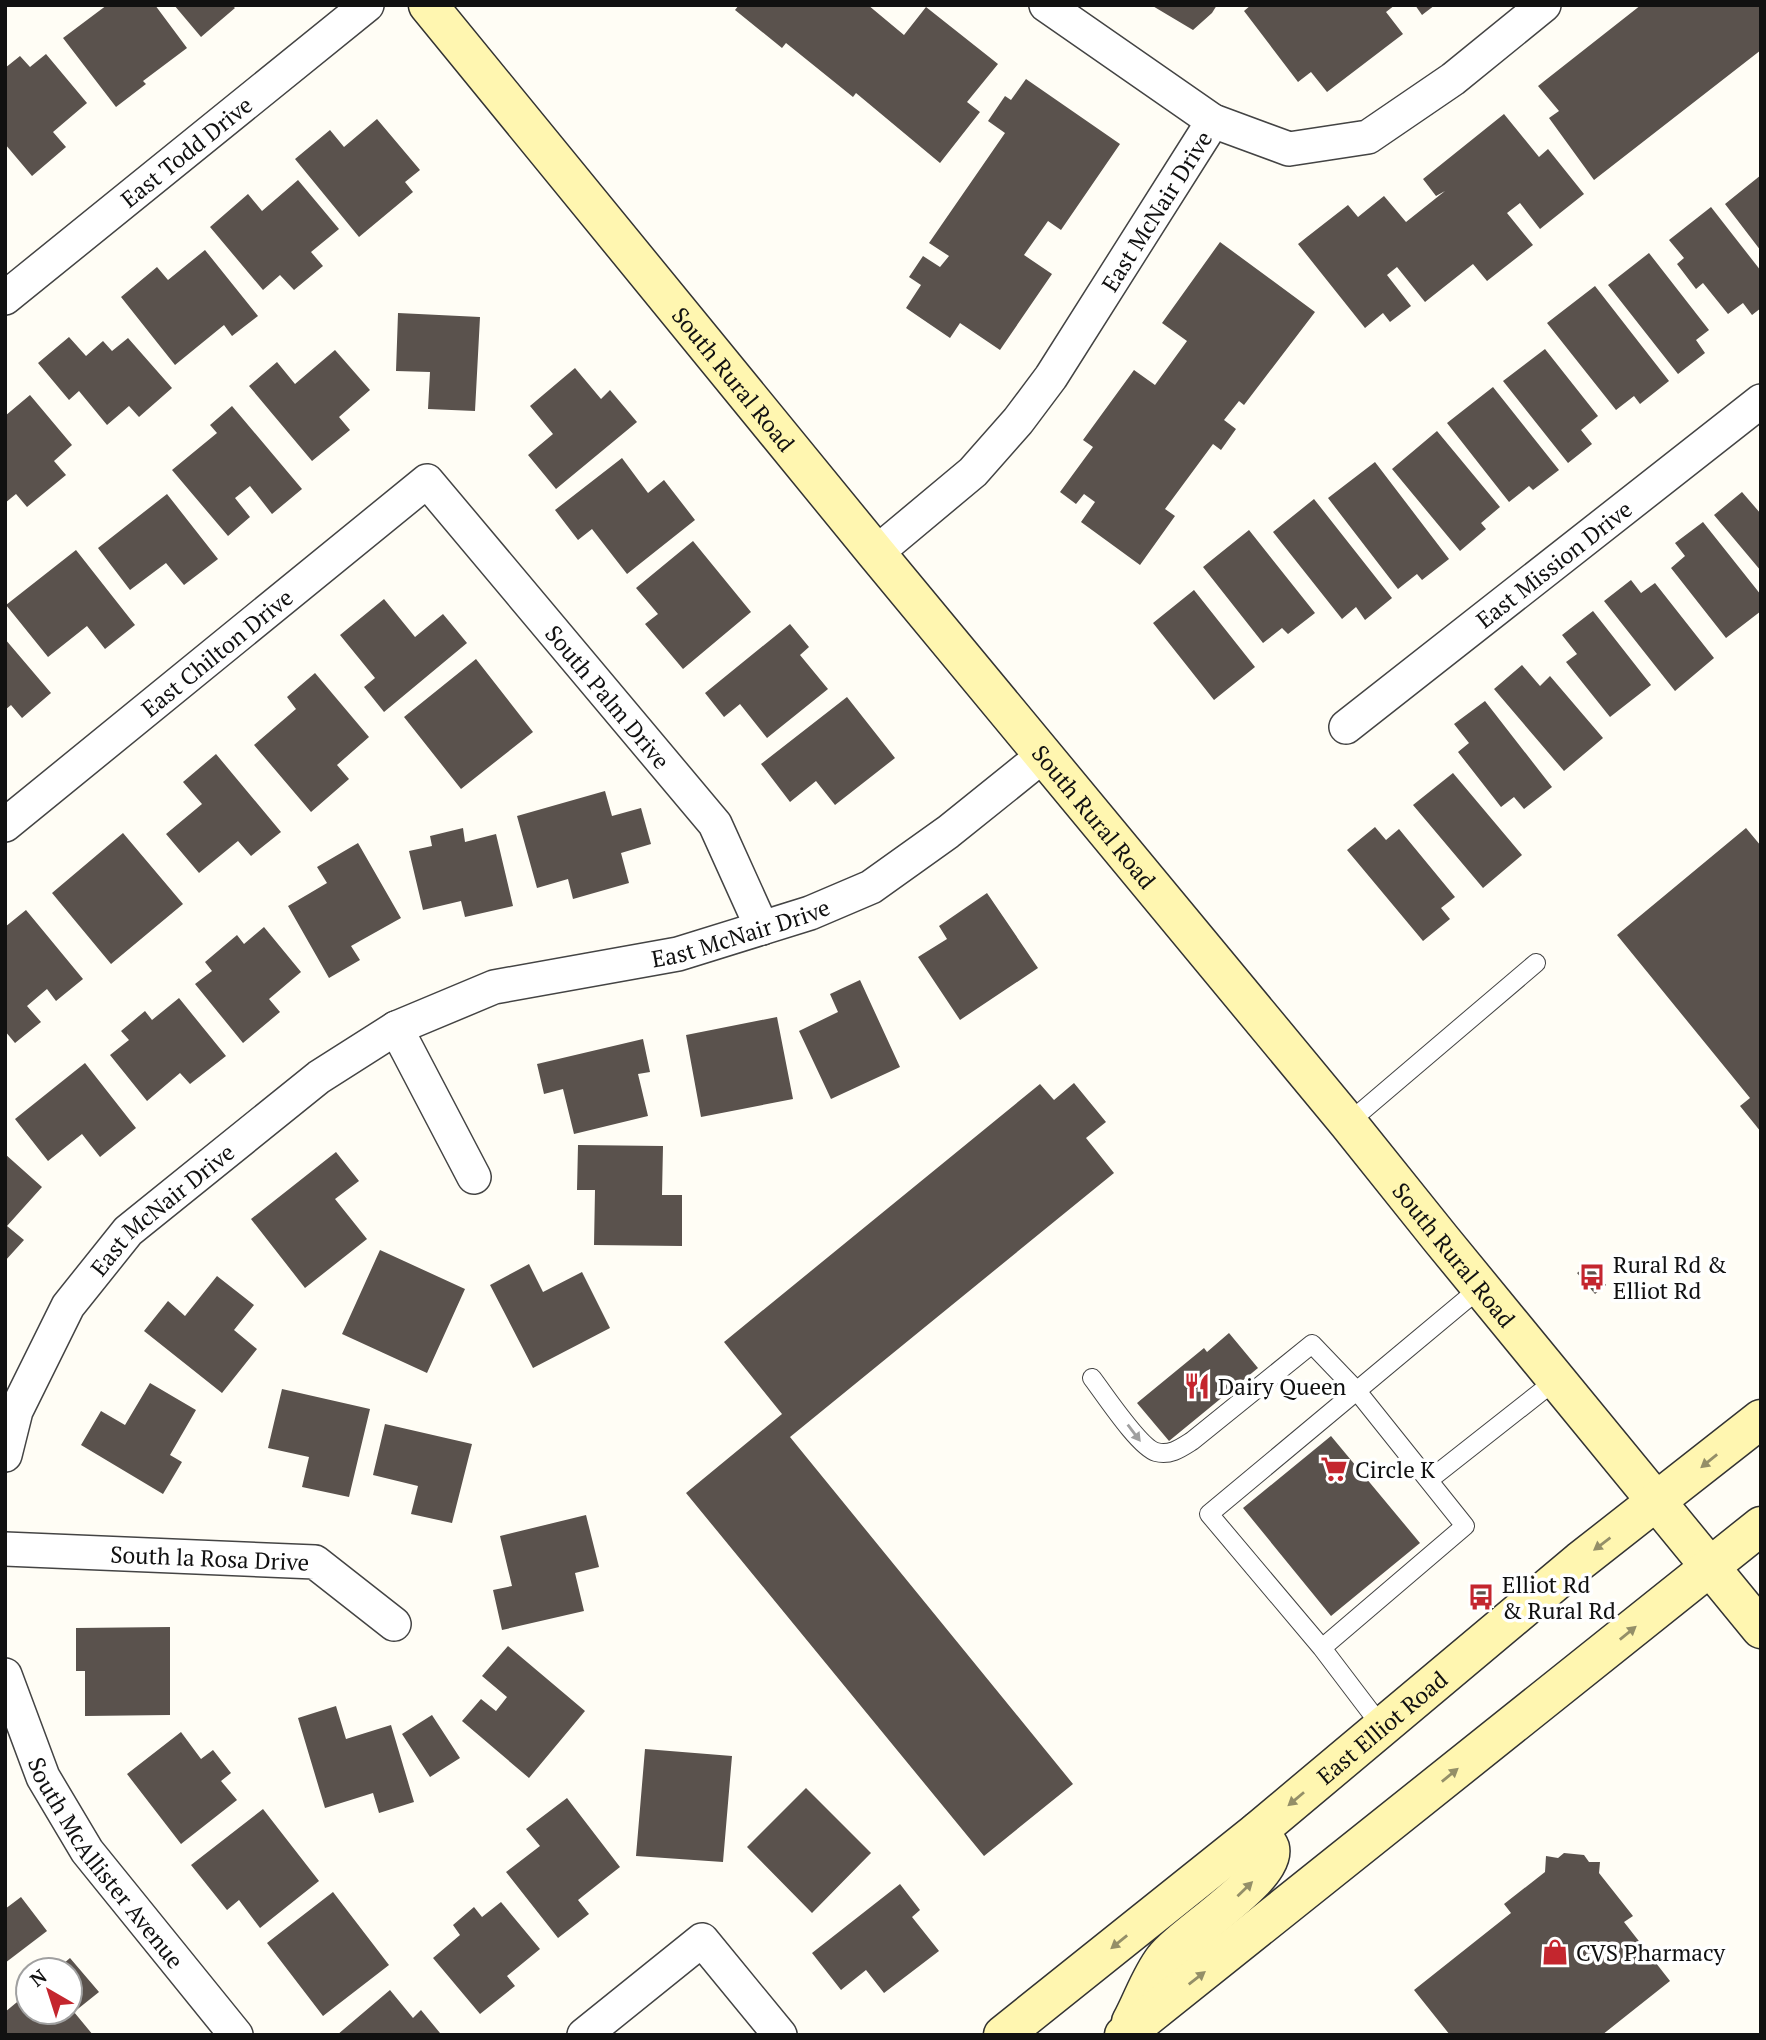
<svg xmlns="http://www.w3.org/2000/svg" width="1766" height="2040" font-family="'PT Serif',serif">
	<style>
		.building { fill: #5a524d }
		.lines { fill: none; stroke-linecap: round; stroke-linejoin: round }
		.lane-casing { stroke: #444; stroke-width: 20 }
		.street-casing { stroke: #444; stroke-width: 36 }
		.secondary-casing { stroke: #333; stroke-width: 41 }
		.lane { stroke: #fff; stroke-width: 18 }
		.street { stroke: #fff; stroke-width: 33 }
		.secondary { stroke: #fff6b0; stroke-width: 38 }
		.oneway { fill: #a0a0a0 }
		.oneway2 { fill: #948f68 }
		.labels { text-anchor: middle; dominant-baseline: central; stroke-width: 7; stroke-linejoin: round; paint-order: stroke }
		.street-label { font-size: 23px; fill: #111; stroke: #fff }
		.poi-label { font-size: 23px; fill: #111; stroke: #fff; text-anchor: start }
	</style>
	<rect width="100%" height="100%" fill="#fffdf5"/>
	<path class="building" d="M107,5H155L187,48L143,81L146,84L116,107L63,38Z
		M174,5H232L235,8L201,37Z
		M739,5H868L904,35L926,7L998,64L967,102L980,112L940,163L856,93L853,97L786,43L782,48L735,10Z
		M1151,5H1217L1212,13L1193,30Z
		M1251,5H1395L1386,12L1403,34L1327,92L1311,72L1298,82L1244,11Z
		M1415,5H1435L1422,15Z
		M1641,5H1761V50L1594,180L1549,118L1559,111L1538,86Z
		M46,54L87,103L53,132L66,147L32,176L5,144V68L20,56L30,67Z
		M1026,79L1120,144L1061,230L1048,221L1024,255L1052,274L1000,350L960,323L950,338L906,308L921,285L909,277L923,256L940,267L949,256L929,243L1005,133L988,121L1005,96L1011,100Z
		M1504,114L1539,157L1548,149L1584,194L1540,229L1520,203L1507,213L1533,245L1487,281L1473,264L1425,302L1397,267L1387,275L1411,306L1390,322L1383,313L1365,328L1298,244L1348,205L1358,217L1384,196L1406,222L1445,191L1436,196L1423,179Z
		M377,119L420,170L405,182L413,192L359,237L295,159L330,130L344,147Z
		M1761,175V251L1725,204Z
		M298,180L339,229L311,252L323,266L294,290L280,275L263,290L210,227L248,194L262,211Z
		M1711,207L1761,271V308L1752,315L1743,303L1728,314L1703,283L1696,289L1677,264L1684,258L1669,240Z
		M1220,242L1315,312L1244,405L1239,401L1224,420L1236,429L1221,450L1213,444L1165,509L1175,516L1140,565L1081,522L1095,502L1084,494L1076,504L1060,492L1093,447L1083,440L1134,370L1155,385L1187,341L1162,323Z
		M205,250L258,316L232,336L224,325L175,365L121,297L157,267L168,280Z
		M1649,253L1709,330L1696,340L1705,353L1678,374L1608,285Z
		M1595,286L1669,381L1640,404L1634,396L1616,410L1547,323Z
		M398,313L480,317L475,411L428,409L430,372L396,371Z
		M69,337L86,356L103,341L112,351L128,338L172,388L139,417L129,406L107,425L79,391L69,400L38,363Z
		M1545,349L1598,416L1581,430L1592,444L1568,463L1503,381Z
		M335,350L370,390L339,417L350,430L312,461L249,386L277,362L295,384Z
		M575,368L601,399L610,390L637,422L556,489L528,455L553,434L530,406Z
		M1493,387L1559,470L1533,490L1529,486L1509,502L1447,423Z
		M30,395L72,445L54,461L66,475L27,507L16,494L5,503V416Z
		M232,406L302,489L272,514L250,486L235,498L250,517L228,536L172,470L217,433L210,425Z
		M1437,431L1500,507L1481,523L1486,529L1460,551L1392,469Z
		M622,458L648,493L664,480L695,520L627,574L592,529L578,540L555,510Z
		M1375,462L1449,559L1422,580L1417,574L1398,589L1328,498Z
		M1742,492L1761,514V571L1714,515Z
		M167,494L218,559L184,585L166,563L130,590L98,548Z
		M1314,499L1392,598L1365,620L1356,607L1342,619L1273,532Z
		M1703,522L1761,595V611L1726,638L1671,568L1685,556L1675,543Z
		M1249,530L1315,613L1288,634L1282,628L1263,643L1203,567Z
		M693,541L751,612L683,669L645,624L658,614L636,588Z
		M76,550L135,625L105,649L87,626L48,657L6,605Z
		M1631,580L1641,593L1655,583L1714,658L1675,691L1604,601Z
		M1194,590L1255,667L1214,700L1153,623Z
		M384,599L415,637L443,614L467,643L384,712L364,687L375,678L340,635Z
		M1593,611L1651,685L1610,717L1566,662L1577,654L1562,635Z
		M790,624L809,647L800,655L828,689L767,738L740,704L724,717L705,693Z
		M5,639L51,693L22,718L11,705L5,710Z
		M476,659L533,732L461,789L404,717Z
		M1522,665L1540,686L1550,676L1603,738L1564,771L1494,689Z
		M315,673L369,737L337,765L349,779L311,812L254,745L296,709L287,697Z
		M847,697L895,758L835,805L816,781L790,802L761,764Z
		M1485,701L1552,787L1524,809L1514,797L1501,807L1458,752L1469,743L1454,724Z
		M216,754L281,832L251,856L238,841L199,873L166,834L202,804L183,782Z
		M1453,773L1522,855L1483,888L1413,805Z
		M605,791L612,816L641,808L651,844L621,853L629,883L573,899L568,879L537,888L517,816Z
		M1375,827L1386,840L1399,829L1455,897L1441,908L1450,919L1423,941L1347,850Z
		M463,828L465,842L496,834L513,906L465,917L461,901L423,910L409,851L432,846L430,836Z
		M1746,828L1761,846V1132L1740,1106L1750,1098L1617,935Z
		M123,833L183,904L111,964L52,893Z
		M358,843L401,918L351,946L360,960L329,978L288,906L327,883L317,867Z
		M987,893L1038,968L960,1020L918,957L947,939L939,926Z
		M26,910L83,979L56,1001L47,989L27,1006L41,1022L15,1043L5,1031V927Z
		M264,927L301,972L269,999L280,1012L243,1043L195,984L212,971L205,962L237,935L244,944Z
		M860,980L900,1067L831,1099L799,1031L838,1012L830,994Z
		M179,998L226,1056L190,1084L180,1073L147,1101L110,1055L129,1040L121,1031L145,1011L152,1020Z
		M777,1017L793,1099L701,1117L686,1035Z
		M643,1039L650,1072L638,1074L648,1116L574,1134L563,1089L544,1094L537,1064Z
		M85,1063L136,1128L100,1157L82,1134L48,1161L15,1119Z
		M1074,1083L1106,1122L1086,1138L1114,1173L790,1437L1073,1784L984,1856L686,1493L782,1414L724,1342L1040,1084L1054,1100Z
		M578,1145L663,1146L662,1195H682V1246L594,1245L595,1190H577Z
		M336,1152L359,1181L335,1199L367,1239L305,1288L251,1219Z
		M5,1154L42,1187L7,1226L24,1240L5,1261Z
		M380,1250L465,1289L427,1373L342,1334Z
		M529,1264L543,1292L582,1272L610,1328L533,1368L490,1285Z
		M1589,1264L1606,1285L1595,1294L1577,1273Z
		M217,1276L254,1305L234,1330L257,1349L222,1393L144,1331L168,1301L185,1316Z
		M1229,1333L1258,1368L1169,1441L1137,1403L1204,1348L1207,1352Z
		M150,1383L196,1410L170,1455L182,1462L163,1494L81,1445L101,1411L125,1425Z
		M282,1389L370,1409L349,1497L302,1487L309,1457L268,1448Z
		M385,1424L472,1444L452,1523L411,1514L418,1486L373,1475Z
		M1331,1436L1420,1543L1331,1616L1243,1508Z
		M586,1515L599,1567L575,1573L584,1611L502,1630L493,1590L512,1586L500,1536Z
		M1486,1585L1492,1592L1479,1602L1474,1594Z
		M170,1627V1715L85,1716V1671H76V1628Z
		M508,1646L585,1711L529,1778L462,1721L481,1699L496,1711L507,1697L482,1676Z
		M336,1706L346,1739L391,1725L414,1802L379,1813L373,1793L325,1808L298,1718Z
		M432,1715L460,1758L430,1777L402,1734Z
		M181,1732L201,1759L213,1750L231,1773L221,1781L237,1800L181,1844L127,1774Z
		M645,1749L732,1756L723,1862L636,1856Z
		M806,1788L871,1853L812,1913L747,1847Z
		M567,1798L620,1867L578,1900L589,1914L558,1938L506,1872L540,1846L526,1829Z
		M263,1809L319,1881L260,1928L239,1900L227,1910L191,1865Z
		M1564,1853L1584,1855L1589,1862H1600L1599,1873L1633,1916L1624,1922L1670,1981L1602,2035H1450L1414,1990L1511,1913L1504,1904L1545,1872L1546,1856L1558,1858Z
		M900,1884L920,1910L912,1917L939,1951L884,1993L866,1970L841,1990L812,1953Z
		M333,1892L389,1965L323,2016L267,1943Z
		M21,1897L47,1931L5,1963V1909Z
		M501,1902L540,1949L507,1976L515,1986L480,2014L433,1958L460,1935L453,1925L474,1907L482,1917Z
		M70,1958L99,1992L74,2012L93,2035H5V2012L28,1993V2012H70V1970H56Z
		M390,1990L413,2018L421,2010L440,2033L337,2035Z"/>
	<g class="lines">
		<g class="lane-casing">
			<path id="lane" d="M1348,1123L1536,963
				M1092,1378C1105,1395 1139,1447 1156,1452C1170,1456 1181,1448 1192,1441L1312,1344L1357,1391L1465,1526L1322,1648
				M1429,1480L1556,1380
				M1382,1727L1322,1648L1209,1514L1480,1288"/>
		</g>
		<g class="street-casing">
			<g id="street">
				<path d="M1046,5L1213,121L1289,149L1368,137L1453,79L1544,5"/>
				<path id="s1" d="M5,298L367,5"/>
				<path id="s2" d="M876,553L973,472L1018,421L1051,377L1213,121"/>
				<path id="s3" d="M1346,727L1761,401"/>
				<path id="s4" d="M5,825L427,481L715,824L762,928"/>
				<path d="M396,1028L474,1177"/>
				<path id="s5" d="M5,1455L16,1411L68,1306L128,1231L319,1077L396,1028L494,987L678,954L810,913L871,887L948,832L1045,754"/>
				<path id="s6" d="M5,1549L315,1562L394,1624"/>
				<path id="s7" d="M5,1675L43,1777L87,1851L236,2035"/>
				<path d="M584,2035L702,1940L780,2035"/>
			</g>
		</g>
		<g class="secondary-casing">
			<g id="secondary">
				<path id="s8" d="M428,5L876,553L1348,1123L1441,1239L1761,1629"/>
				<path d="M1131,2022C1142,2002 1150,1977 1164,1959C1181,1936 1277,1877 1270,1848C1268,1842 1262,1836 1258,1831"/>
				<path id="s9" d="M1003,2035L1258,1831L1580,1561L1761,1419"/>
				<path d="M1124,2035L1761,1526"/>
			</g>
		</g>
		<use href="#lane" class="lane"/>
		<use href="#street" class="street"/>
		<use href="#secondary" class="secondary"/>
	</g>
	<defs><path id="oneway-solid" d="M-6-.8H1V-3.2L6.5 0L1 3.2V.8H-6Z" transform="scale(1.75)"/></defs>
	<use class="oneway" href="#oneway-solid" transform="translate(1134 1433) rotate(53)"/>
	<g class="oneway2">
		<use href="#oneway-solid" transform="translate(1709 1461) rotate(141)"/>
		<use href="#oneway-solid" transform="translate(1602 1544) rotate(143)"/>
		<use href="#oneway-solid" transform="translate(1628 1633) rotate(-39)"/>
		<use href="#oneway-solid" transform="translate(1450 1775) rotate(-39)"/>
		<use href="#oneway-solid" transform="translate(1296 1799) rotate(140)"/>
		<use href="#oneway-solid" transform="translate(1245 1889) rotate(-44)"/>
		<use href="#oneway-solid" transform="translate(1119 1942) rotate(141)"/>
		<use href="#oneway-solid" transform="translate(1197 1978) rotate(-38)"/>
	</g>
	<defs>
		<g id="bus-bare" transform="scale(2.1)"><path d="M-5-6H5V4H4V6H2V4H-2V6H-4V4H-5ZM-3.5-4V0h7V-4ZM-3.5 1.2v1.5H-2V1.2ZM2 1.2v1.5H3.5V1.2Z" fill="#c4262e" stroke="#fff" stroke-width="2.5" paint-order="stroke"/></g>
		<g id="restaurant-bare" transform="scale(2.1)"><path d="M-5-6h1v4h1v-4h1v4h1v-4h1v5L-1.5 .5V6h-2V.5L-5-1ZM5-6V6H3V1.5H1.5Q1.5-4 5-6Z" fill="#c4262e" stroke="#fff" stroke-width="2.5" paint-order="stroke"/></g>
		<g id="supermarket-bare" transform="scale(2.1)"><path d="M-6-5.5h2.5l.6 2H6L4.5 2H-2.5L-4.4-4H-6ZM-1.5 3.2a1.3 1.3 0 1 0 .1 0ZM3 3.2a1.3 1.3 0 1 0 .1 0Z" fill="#c4262e" stroke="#fff" stroke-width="2.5" paint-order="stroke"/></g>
		<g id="shop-bare" transform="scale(2.1)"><path d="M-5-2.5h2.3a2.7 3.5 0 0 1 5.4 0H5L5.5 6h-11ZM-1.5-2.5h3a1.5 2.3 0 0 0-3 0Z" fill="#c4262e" stroke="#fff" stroke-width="2.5" paint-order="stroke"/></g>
	</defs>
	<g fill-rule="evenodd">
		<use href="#bus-bare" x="1592" y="1277"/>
		<use href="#restaurant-bare" x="1197" y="1386"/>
		<use href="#supermarket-bare" x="1334" y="1469"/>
		<use href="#bus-bare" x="1481" y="1597"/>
		<use href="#shop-bare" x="1555" y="1952"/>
	</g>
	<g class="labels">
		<g class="street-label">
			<text stroke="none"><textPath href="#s1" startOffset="233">East Todd Drive</textPath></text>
			<text stroke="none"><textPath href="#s2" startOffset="446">East McNair Drive</textPath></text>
			<text stroke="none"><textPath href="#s8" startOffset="483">South Rural Road</textPath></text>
			<text stroke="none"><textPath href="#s3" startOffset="264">East Mission Drive</textPath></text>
			<text stroke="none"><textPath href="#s4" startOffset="273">East Chilton Drive</textPath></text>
			<text stroke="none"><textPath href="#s4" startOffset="826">South Palm Drive</textPath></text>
			<text stroke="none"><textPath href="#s8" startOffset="1050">South Rural Road</textPath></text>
			<text stroke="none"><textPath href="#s5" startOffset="954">East McNair Drive</textPath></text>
			<text stroke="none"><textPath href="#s5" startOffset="298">East McNair Drive</textPath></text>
			<text stroke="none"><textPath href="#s8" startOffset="1617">South Rural Road</textPath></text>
			<text stroke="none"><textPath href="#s6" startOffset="205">South la Rosa Drive</textPath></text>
			<text stroke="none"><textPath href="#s9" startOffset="488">East Elliot Road</textPath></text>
			<text stroke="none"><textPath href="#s7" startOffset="215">South McAllister Avenue</textPath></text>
		</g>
		<g class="poi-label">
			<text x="1613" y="1264">Rural Rd &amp;<tspan x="1613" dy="26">Elliot Rd</tspan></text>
			<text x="1218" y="1386">Dairy Queen</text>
			<text x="1355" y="1469">Circle K</text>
			<text x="1502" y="1584">Elliot Rd<tspan x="1502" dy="26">&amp; Rural Rd</tspan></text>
			<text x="1576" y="1952">CVS Pharmacy</text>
		</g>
	</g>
	<rect width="1766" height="2040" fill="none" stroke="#111111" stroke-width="14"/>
	<g transform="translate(49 1991) rotate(321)"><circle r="33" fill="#ffffff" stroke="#a0a0a0" stroke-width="2"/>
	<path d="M0-5L12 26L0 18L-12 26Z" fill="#c4262e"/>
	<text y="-10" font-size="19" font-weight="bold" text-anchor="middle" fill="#111111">N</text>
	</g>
</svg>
